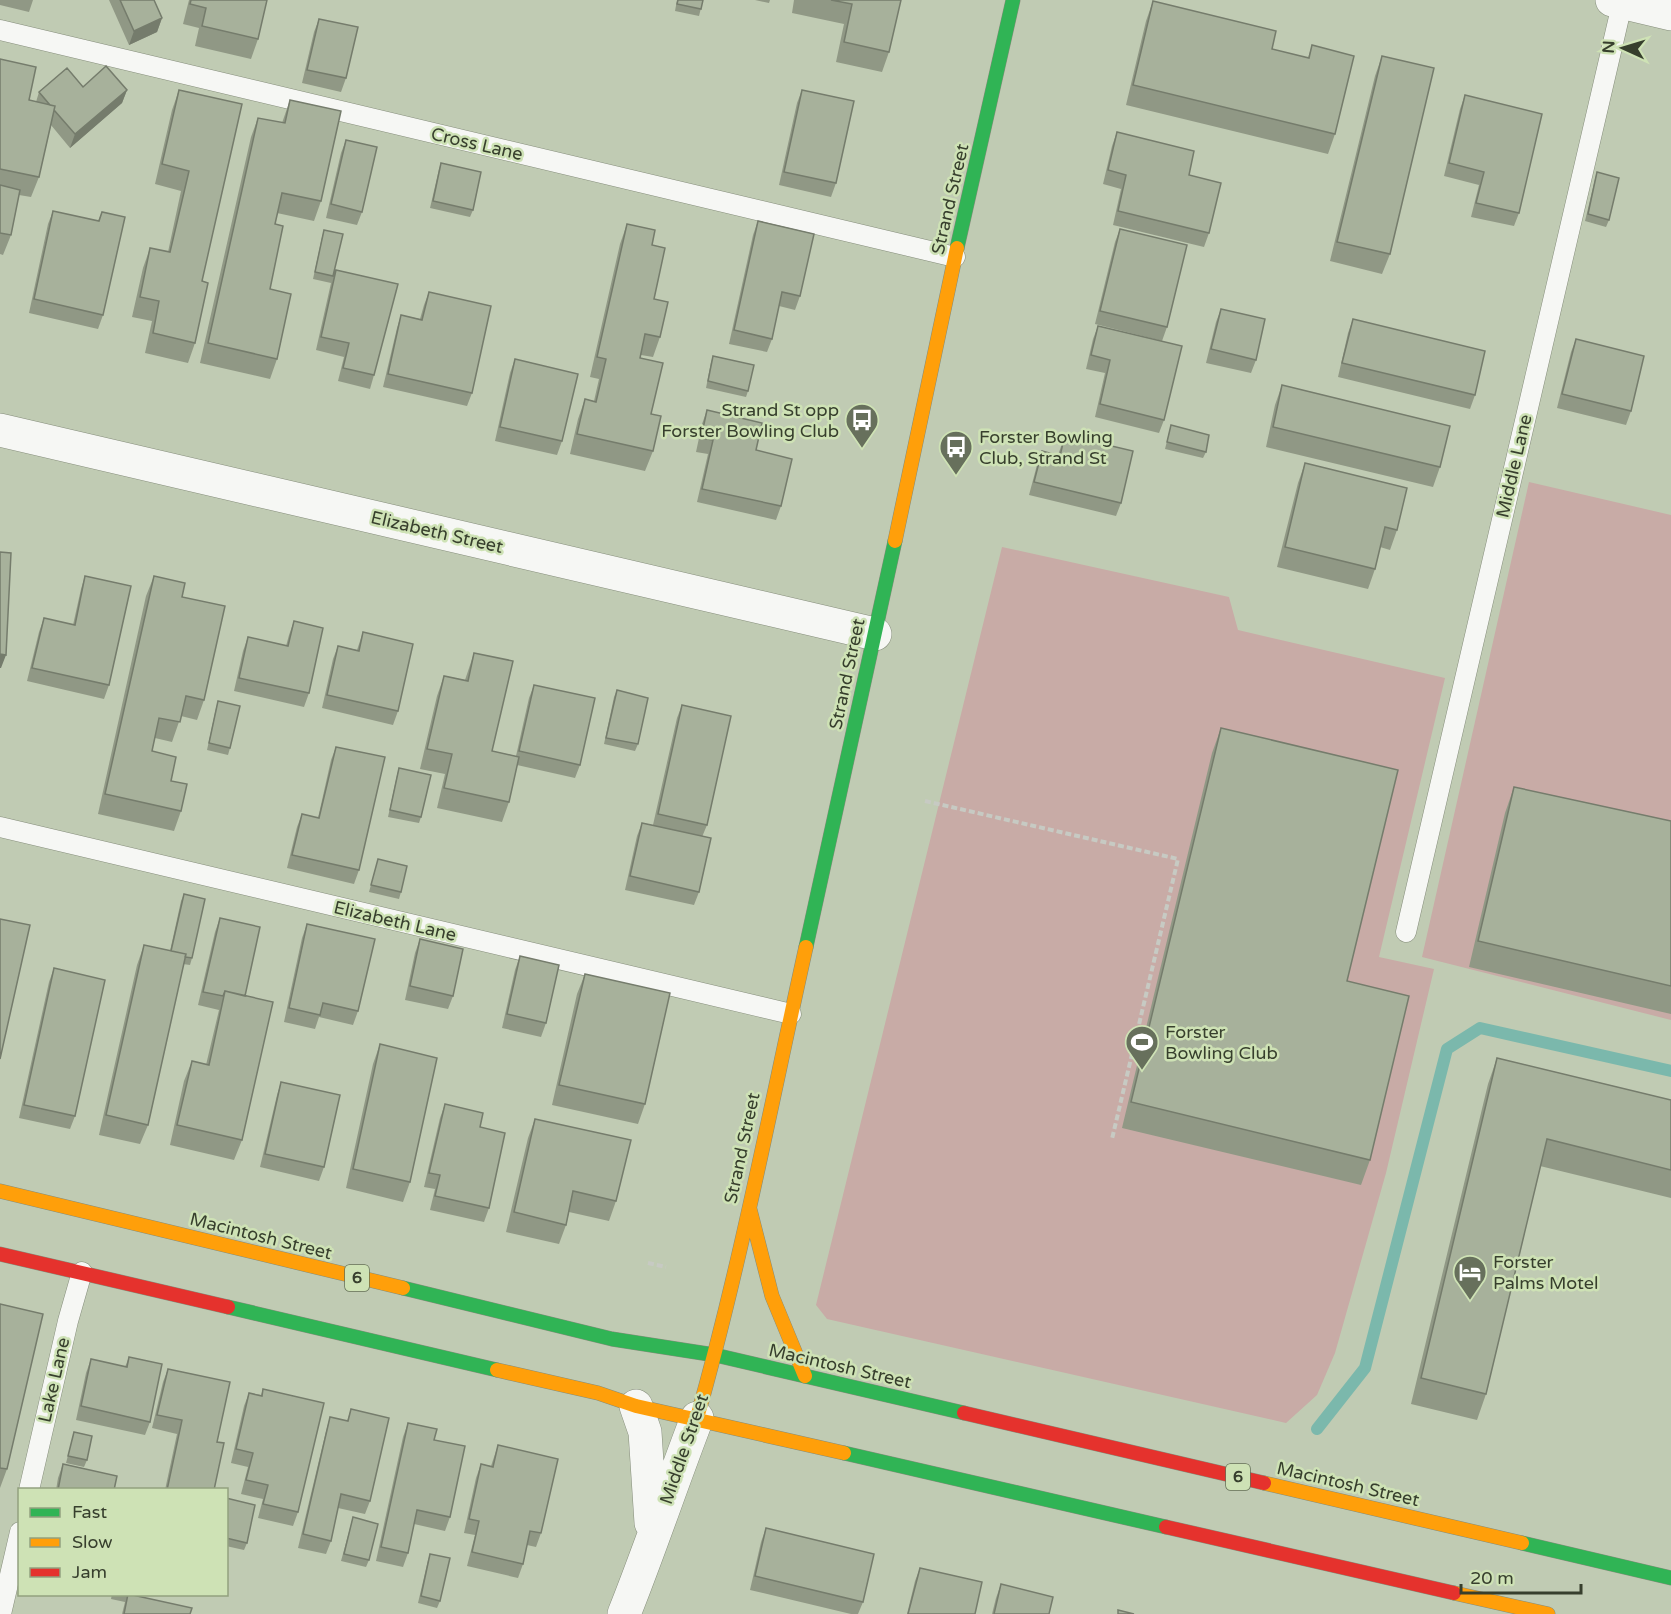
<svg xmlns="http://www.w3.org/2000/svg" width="1671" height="1614" font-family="'Varela Round',sans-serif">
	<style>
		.green { fill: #c8aba6 }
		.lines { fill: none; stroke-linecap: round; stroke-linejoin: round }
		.stream { stroke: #7bb8ac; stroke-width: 12 }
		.lane-casing { stroke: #858d7b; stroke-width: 21 }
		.street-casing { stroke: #858d7b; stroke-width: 34 }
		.fast-casing { stroke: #858d7b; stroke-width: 15 }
		.slow-casing { stroke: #858d7b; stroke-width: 15 }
		.jam-casing { stroke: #858d7b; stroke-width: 15 }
		.path { stroke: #c7cac3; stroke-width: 4; stroke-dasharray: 6 3; stroke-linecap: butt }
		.lane { stroke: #f6f7f4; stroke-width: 20 }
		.street { stroke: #f6f7f4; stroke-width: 33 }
		.fast { stroke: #30b455; stroke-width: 14 }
		.slow { stroke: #ff9f0a; stroke-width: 14 }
		.jam { stroke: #e5322d; stroke-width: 14 }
		.wall { fill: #909885 }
		.shaded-wall { fill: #757c6c }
		.building { fill: #a7b19b; stroke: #757c6c; stroke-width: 1.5 }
		.labels { text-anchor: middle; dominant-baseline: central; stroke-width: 5; stroke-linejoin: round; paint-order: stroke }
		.shield { fill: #cee2b5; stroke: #647056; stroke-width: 1.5 }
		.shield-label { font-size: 16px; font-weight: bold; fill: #373f2d }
		.street-label { font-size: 18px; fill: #373f2d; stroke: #cee2b5 }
		.poi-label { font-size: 18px; fill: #373f2d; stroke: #cee2b5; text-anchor: start }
	</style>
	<rect width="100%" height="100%" fill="#c0cbb3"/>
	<path class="green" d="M1529,482L1671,515V1020L1422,957Z
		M1002,547L1229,597L1238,630L1445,678L1379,957L1434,969L1386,1173L1335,1353L1317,1395L1286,1423L827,1319L816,1305Z"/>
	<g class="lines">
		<path class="stream" d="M1317,1429L1365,1368L1447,1049L1480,1028L1671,1071"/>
		<g class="lane-casing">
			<path id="lane" d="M0,30L955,257
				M0,827L791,1014
				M1406,932L1623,0
				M29,1490L68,1321L82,1272
				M1,1614L20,1532"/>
		</g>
		<g class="street-casing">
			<path id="street" d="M1612,0L1671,14
				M0,430L875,634
				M636,1406L645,1432L651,1523
				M624,1614C650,1549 672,1483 697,1418"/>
		</g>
		<g class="fast-casing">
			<path id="fast" d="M957,248L1013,0
				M806,947L895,541
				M403,1288L612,1339L715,1355L964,1413
				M228,1307L497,1370
				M844,1453L1166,1527
				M1522,1543L1671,1578"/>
		</g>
		<g class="slow-casing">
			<path id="slow" d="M895,541L957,248
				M0,1191L403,1288
				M750,1210L772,1296L805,1376
				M497,1370L598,1393L636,1406L844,1453
				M697,1418C741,1263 771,1104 806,947
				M1264,1483L1522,1543
				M1454,1593L1548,1614"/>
		</g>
		<g class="jam-casing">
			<path id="jam" d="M0,1254L228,1307
				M964,1413L1264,1483
				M1166,1527L1454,1593"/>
		</g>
		<path class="path" d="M925,801L1178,859L1112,1139
			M648,1263L666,1267"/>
		<use href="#lane" class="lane"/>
		<use href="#street" class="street"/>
		<use href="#fast" class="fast"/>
		<use href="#slow" class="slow"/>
		<use href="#jam" class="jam"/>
	</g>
	<path class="wall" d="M0,0H33L29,12L0,5Z
		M109,0H154L162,18L157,32L129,45Z
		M189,0H267L258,39L251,59L195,46L199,28L183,24Z
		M677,0H703L699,16L675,11Z
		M755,0H770L769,3Z
		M794,0H901L889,52L882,72L836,62L844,24L792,13Z
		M1153,1L1272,49L1308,58L1312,45L1335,134L1328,154L1126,105L1146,21Z
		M319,19L346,78L341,92L302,83L314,32Z
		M1382,56L1390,254L1382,274L1330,261L1375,76Z
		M0,59L29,100L36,102L39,92L83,87L127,90L122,103L70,148L51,125L39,177L31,197L19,195L11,235L3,255L0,254Z
		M179,90L202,281L195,343L188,363L145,353L152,321L132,317L143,268L150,248L168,252L181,191L155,184L172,110Z
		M802,90L836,183L831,197L779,185L797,103Z
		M1465,95L1519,213L1514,226L1471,217L1479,185L1444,176L1460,109Z
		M290,100L321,201L314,221L277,213L275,224L270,289L277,359L270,379L200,363L251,137L258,118L282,123Z
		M1117,132L1189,175L1209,233L1204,247L1113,225L1121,189L1103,184L1112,146Z
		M346,140L362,212L357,225L326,218L341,153Z
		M441,163L473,210L470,217L430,208L439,169Z
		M1597,172L1609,220L1606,227L1585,221L1595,179Z
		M53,211L98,221L102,212L103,315L98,329L29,313L48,224Z
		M758,221L800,296L795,310L779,306L772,339L767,352L729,344L753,235Z
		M627,224L652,245L654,299L660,337L653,357L641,355L640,358L651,414L653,451L645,471L570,454L578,419L585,399L594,401L599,379L590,377L620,244Z
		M1120,229L1167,327L1162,341L1095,324L1115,242Z
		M324,230L333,276L336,270L374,375L370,389L338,381L344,357L316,350L331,283L313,279L322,237Z
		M429,292L472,393L467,406L383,387L397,328L401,315L420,319L424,305Z
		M1221,309L1256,360L1251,373L1206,363L1216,322Z
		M1353,319L1475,395L1470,409L1338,377L1348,333Z
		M1098,326L1164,420L1159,433L1095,417L1105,373L1086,369L1093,339Z
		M1576,339L1631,411L1626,425L1557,408L1571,352Z
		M713,356L748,391L746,397L706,388L711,362Z
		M515,359L562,441L557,455L495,441L510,373Z
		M1282,385L1440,467L1433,487L1266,447L1275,405Z
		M707,410L756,450L781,506L776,520L697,502L708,454L696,452L702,424Z
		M1171,425L1206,452L1203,458L1165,449Z
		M1065,435L1121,503L1116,516L1029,495L1037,465L1042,451L1058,455Z
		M1305,463L1397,530L1390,550L1380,547L1375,569L1368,589L1277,567L1298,483Z
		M85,576L109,685L104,699L27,681L39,632L44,618L73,625L81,589Z
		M154,576L182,597L204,700L197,720L181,716L172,742L155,738L152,751L171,781L181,811L174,831L98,814L146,596Z
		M294,621L309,693L304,707L234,691L243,651L248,637L286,646L289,635Z
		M363,632L398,711L393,725L322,708L333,659L338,646L357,650Z
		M474,653L492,751L516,756L529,698L534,685L580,765L575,778L517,765L509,802L502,822L437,808L445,774L420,769L437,696L444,676L465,680Z
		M617,690L638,744L635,751L604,744L614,697Z
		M218,701L230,748L228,755L207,750L216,708Z
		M682,705L707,825L702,837L699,892L694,905L625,890L637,836L642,823L653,825L677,718Z
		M1221,728L1347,981L1370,1160L1361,1185L1122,1128L1212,753Z
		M336,747L359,870L354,884L287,868L297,827L302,814L318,818L331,760Z
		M399,768L421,817L419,823L388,817L397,775Z
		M1514,787L1671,821V1014L1469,967L1505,813Z
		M378,859L401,892L399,899L369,892Z
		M184,894L192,958L190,965L183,964L148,1125L140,1144L99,1135L137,965L144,945L170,951L181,901Z
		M220,918L245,996L242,1140L234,1160L170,1145L184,1081L192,1061L206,1065L219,1010L198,1005L215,932Z
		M307,924L358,1011L353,1025L319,1017L315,1029L284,1022L302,938Z
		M420,939L453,996L448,1009L405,1000L415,953Z
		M520,956L546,1023L541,1037L502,1028L515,970Z
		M54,968L75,1116L70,1129L19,1118L49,982Z
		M585,974L645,1104L638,1124L552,1105L577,994Z
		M380,1044L410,1182L403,1202L346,1188L373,1064Z
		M1497,1058L1671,1100V1198L1540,1166L1486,1394L1477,1420L1411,1404L1488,1084Z
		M281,1082L324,1167L319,1181L260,1167L277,1095Z
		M445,1104L489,1208L484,1222L430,1210L435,1189L424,1187L440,1118Z
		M535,1119L616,1201L609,1221L569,1212L566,1225L559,1244L506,1232L528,1138Z
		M0,1304L7,1469L0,1488Z
		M129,1357L150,1422L145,1435L76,1420L86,1373L91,1359L125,1367Z
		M168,1369L217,1442L214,1490H165L177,1434L152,1428L163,1382Z
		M263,1389L298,1512L293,1526L258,1518L263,1499L241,1494L248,1467L231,1463L244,1406L249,1393L261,1395Z
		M351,1409L370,1501L365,1514L338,1508L331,1541L326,1554L298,1548L326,1431L330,1417L347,1421Z
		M408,1423L434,1440L450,1517L445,1531L414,1524L408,1553L403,1567L376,1561L403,1437Z
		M74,1432L87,1460L84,1467L66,1463Z
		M498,1445L541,1533L536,1547L527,1545L523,1564L518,1578L467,1566L475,1535L464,1533L476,1478L481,1464L491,1466Z
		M63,1464L114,1490H56L58,1478Z
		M226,1498L247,1543L244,1550L226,1546Z
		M353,1517L369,1560L366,1567L341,1561Z
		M766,1528L863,1602L858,1614H851L750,1590L761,1542Z
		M430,1554L440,1601L437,1608L418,1603L428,1560Z
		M920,1568L975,1614H907L915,1581Z
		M1001,1584L1049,1614H992L996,1598Z
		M112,1594H135L134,1595L190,1614H122L125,1602L111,1599Z"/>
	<path class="shaded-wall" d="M162,18L157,32L129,45L134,31Z
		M127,90L122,103L70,148L75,134Z
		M0,654L6,655L1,668H0Z"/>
	<path class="building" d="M120,0H154L162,18L134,31Z
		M191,0H267L258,39L202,26L206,8L190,4Z
		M678,0H703L701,9L677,4Z
		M831,0H901L889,52L844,42L852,4Z
		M1153,1L1276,31L1272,49L1309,58L1312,45L1354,56L1335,134L1133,85Z
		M319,19L358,27L346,78L307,70Z
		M1382,56L1434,68L1390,254L1337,242Z
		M0,59L36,67L29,100L55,106L39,177L0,169Z
		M106,66L127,90L75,134L54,110L55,106L50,105L39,92L67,68L83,87Z
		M179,90L242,104L202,281L208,283L195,343L153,333L159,301L140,297L150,248L170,252L189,171L162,164Z
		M802,90L854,101L836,183L784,172Z
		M1465,95L1542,114L1519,213L1476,203L1484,172L1449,163Z
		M290,100L341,111L321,201L282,193L275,224L283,226L270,289L291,294L277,359L208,343L258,118L285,123Z
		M1117,132L1194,151L1189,175L1221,183L1209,233L1118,211L1126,175L1108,170Z
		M346,140L377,147L362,212L331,204Z
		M441,163L481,172L473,210L433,201Z
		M1597,172L1619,178L1609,220L1588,214Z
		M0,185L20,190L11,235L0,233Z
		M53,211L99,221L102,212L125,217L103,315L34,299Z
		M758,221L814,234L800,296L782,292L772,339L734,330Z
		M627,224L655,230L652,245L665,248L654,299L668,302L660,337L645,334L640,358L663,363L651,414L661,416L653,451L577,434L585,399L596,402L606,359L597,357Z
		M1120,229L1187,245L1167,327L1100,311Z
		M324,230L343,234L333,276L315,272Z
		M336,270L398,284L374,375L343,368L349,343L321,337Z
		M429,292L491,306L472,393L388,374L401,315L422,320Z
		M1221,309L1265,319L1256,360L1211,349Z
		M1353,319L1485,351L1475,395L1342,363Z
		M1098,326L1182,346L1164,420L1100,404L1110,360L1091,355Z
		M1576,339L1644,356L1631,411L1562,394Z
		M713,356L754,365L748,391L708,381Z
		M515,359L578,374L562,441L500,427Z
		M1282,385L1450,426L1440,467L1273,427Z
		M707,410L762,423L756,450L792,459L781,506L702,489L713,440L701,438Z
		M1171,425L1209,435L1206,452L1167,442Z
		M1065,435L1133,451L1121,503L1034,482L1042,451L1060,456Z
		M1305,463L1407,488L1397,530L1385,527L1375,569L1285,547Z
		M0,552L11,553L6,655L0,654Z
		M85,576L131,586L109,685L32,668L44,618L75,625Z
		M154,576L185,583L182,597L225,606L204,700L186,696L180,722L159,718L152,751L176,757L171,781L187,784L181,811L105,794Z
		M294,621L323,628L309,693L239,678L248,637L288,646Z
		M363,632L413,644L398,711L327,695L338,646L359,651Z
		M474,653L513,661L492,751L519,757L509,802L444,788L452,754L427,749L444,676L468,681Z
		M534,685L595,698L580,765L519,751Z
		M617,690L648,698L638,744L606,738Z
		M218,701L240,706L230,748L209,743Z
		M682,705L731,716L707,825L658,814Z
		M1221,728L1398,770L1347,981L1409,996L1370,1160L1131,1102Z
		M336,747L385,757L359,870L292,855L302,814L319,818Z
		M399,768L431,775L421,817L390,810Z
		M1514,787L1671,821V986L1478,941Z
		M642,823L711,838L699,892L630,876Z
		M378,859L407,866L401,892L371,885Z
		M184,894L205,899L192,958L185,957L186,954L171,951Z
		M220,918L260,927L245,996L225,991L223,996L203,992Z
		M0,919L30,925L0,1059Z
		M307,924L375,939L358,1011L323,1003L320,1015L289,1008Z
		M420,939L463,949L453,996L410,986Z
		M144,945L186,954L148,1125L106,1115Z
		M520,956L559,965L546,1023L507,1014Z
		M54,968L105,980L75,1116L24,1105Z
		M585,974L670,993L645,1104L559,1085Z
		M225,991L273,1002L242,1140L177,1125L192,1061L209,1065Z
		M380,1044L437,1058L410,1182L353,1169Z
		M1497,1058L1671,1100V1170L1547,1139L1486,1394L1421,1378Z
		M281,1082L340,1095L324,1167L265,1154Z
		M445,1104L483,1113L480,1127L505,1133L489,1208L435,1196L440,1175L429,1173Z
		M535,1119L631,1140L616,1201L573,1191L566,1225L514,1212Z
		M0,1304L43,1314L7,1469L0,1468Z
		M129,1357L162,1364L150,1422L81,1406L91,1359L127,1367Z
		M168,1369L230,1382L217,1442L224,1443L214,1490H167L182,1420L157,1415Z
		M263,1389L324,1403L298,1512L263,1504L268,1485L246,1480L253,1453L236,1449L249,1393L262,1396Z
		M351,1409L389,1418L370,1501L341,1494L331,1541L303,1534L330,1417L348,1421Z
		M408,1423L437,1429L434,1440L465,1446L450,1517L417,1510L408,1553L381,1547Z
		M74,1432L92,1436L87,1460L68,1456Z
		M498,1445L558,1459L541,1533L530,1531L523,1564L472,1552L479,1521L469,1519L481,1464L493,1467Z
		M63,1464L117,1476L114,1490H58Z
		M226,1498L255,1505L247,1543L226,1538Z
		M353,1517L378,1524L369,1560L344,1554Z
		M766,1528L874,1554L863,1602L755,1576Z
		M430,1554L450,1558L440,1601L421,1596Z
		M920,1568L982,1582L975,1614H908Z
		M1001,1584L1053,1597L1049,1614H994Z
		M128,1594L192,1608L190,1614H124Z
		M1118,1610L1134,1614H1118Z"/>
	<defs>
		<g id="bus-pin" transform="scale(1.725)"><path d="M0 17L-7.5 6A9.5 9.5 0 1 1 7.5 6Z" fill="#67705c" stroke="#cee2b5"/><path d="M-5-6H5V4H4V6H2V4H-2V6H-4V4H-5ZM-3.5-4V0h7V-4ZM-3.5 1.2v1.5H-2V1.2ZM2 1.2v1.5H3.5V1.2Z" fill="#fff"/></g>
		<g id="stadium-pin" transform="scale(1.725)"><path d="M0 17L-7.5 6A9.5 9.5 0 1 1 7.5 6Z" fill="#67705c" stroke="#cee2b5"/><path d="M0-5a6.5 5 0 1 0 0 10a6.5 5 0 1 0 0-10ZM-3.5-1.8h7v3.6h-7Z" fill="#fff"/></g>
		<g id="hotel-pin" transform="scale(1.725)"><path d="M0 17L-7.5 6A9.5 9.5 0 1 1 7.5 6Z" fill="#67705c" stroke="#cee2b5"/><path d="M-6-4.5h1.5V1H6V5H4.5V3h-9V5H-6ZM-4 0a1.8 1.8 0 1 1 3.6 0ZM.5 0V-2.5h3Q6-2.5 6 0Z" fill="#fff"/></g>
	</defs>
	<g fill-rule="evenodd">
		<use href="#bus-pin" x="862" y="420"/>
		<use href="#bus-pin" x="956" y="447"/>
		<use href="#stadium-pin" x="1142" y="1042"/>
		<use href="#hotel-pin" x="1470" y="1272"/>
	</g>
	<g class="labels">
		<g class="shield">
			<rect x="345" y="1265" width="24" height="26" rx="4.5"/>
			<rect x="1226" y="1464" width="24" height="26" rx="4.5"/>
		</g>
		<g class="shield-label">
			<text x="357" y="1278">6</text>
			<text x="1238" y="1477">6</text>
		</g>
		<g class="street-label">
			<text transform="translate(477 144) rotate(13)">Cross Lane</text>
			<text transform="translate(950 199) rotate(-77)">Strand Street</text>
			<text transform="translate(1514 466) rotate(-77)">Middle Lane</text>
			<text transform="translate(437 532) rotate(13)">Elizabeth Street</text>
			<text transform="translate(847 674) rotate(-78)">Strand Street</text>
			<text transform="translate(395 921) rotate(13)">Elizabeth Lane</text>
			<text transform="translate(742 1148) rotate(-78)">Strand Street</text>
			<text transform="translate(261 1236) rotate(14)">Macintosh Street</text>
			<text transform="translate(840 1366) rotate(13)">Macintosh Street</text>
			<text transform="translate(54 1380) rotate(-77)">Lake Lane</text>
			<text transform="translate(684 1449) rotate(-71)">Middle Street</text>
			<text transform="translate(1348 1484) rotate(13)">Macintosh Street</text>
		</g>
		<g class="poi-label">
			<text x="839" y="410" text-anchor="end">Strand St opp<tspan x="839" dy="21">Forster Bowling Club</tspan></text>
			<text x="979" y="437">Forster Bowling<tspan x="979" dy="21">Club, Strand St</tspan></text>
			<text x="1165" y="1032">Forster<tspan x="1165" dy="21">Bowling Club</tspan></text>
			<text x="1493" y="1262">Forster<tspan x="1493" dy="21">Palms Motel</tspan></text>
		</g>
	</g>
	<rect x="18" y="1488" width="210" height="108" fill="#cee2b5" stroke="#92a17f" stroke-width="1.5"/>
	<rect x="30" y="1508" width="30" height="9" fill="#30b455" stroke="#92a17f" stroke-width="1.5"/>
	<text x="72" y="1518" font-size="18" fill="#373f2d">Fast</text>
	<rect x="30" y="1538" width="30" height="9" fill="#ff9f0a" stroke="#92a17f" stroke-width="1.5"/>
	<text x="72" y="1548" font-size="18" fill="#373f2d">Slow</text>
	<rect x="30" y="1568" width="30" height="9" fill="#e5322d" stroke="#92a17f" stroke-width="1.5"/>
	<text x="72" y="1578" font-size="18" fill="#373f2d">Jam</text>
	<g transform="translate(1623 48) rotate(274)" stroke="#cee2b5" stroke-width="4.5" paint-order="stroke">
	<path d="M0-4.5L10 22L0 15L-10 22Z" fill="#373f2d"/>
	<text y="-9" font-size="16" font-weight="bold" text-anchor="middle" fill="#373f2d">N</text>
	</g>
	<path d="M1461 1584v9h120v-9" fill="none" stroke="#373f2d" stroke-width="3"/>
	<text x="1470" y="1584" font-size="18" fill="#373f2d" stroke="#cee2b5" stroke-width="4.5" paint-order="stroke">20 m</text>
</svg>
